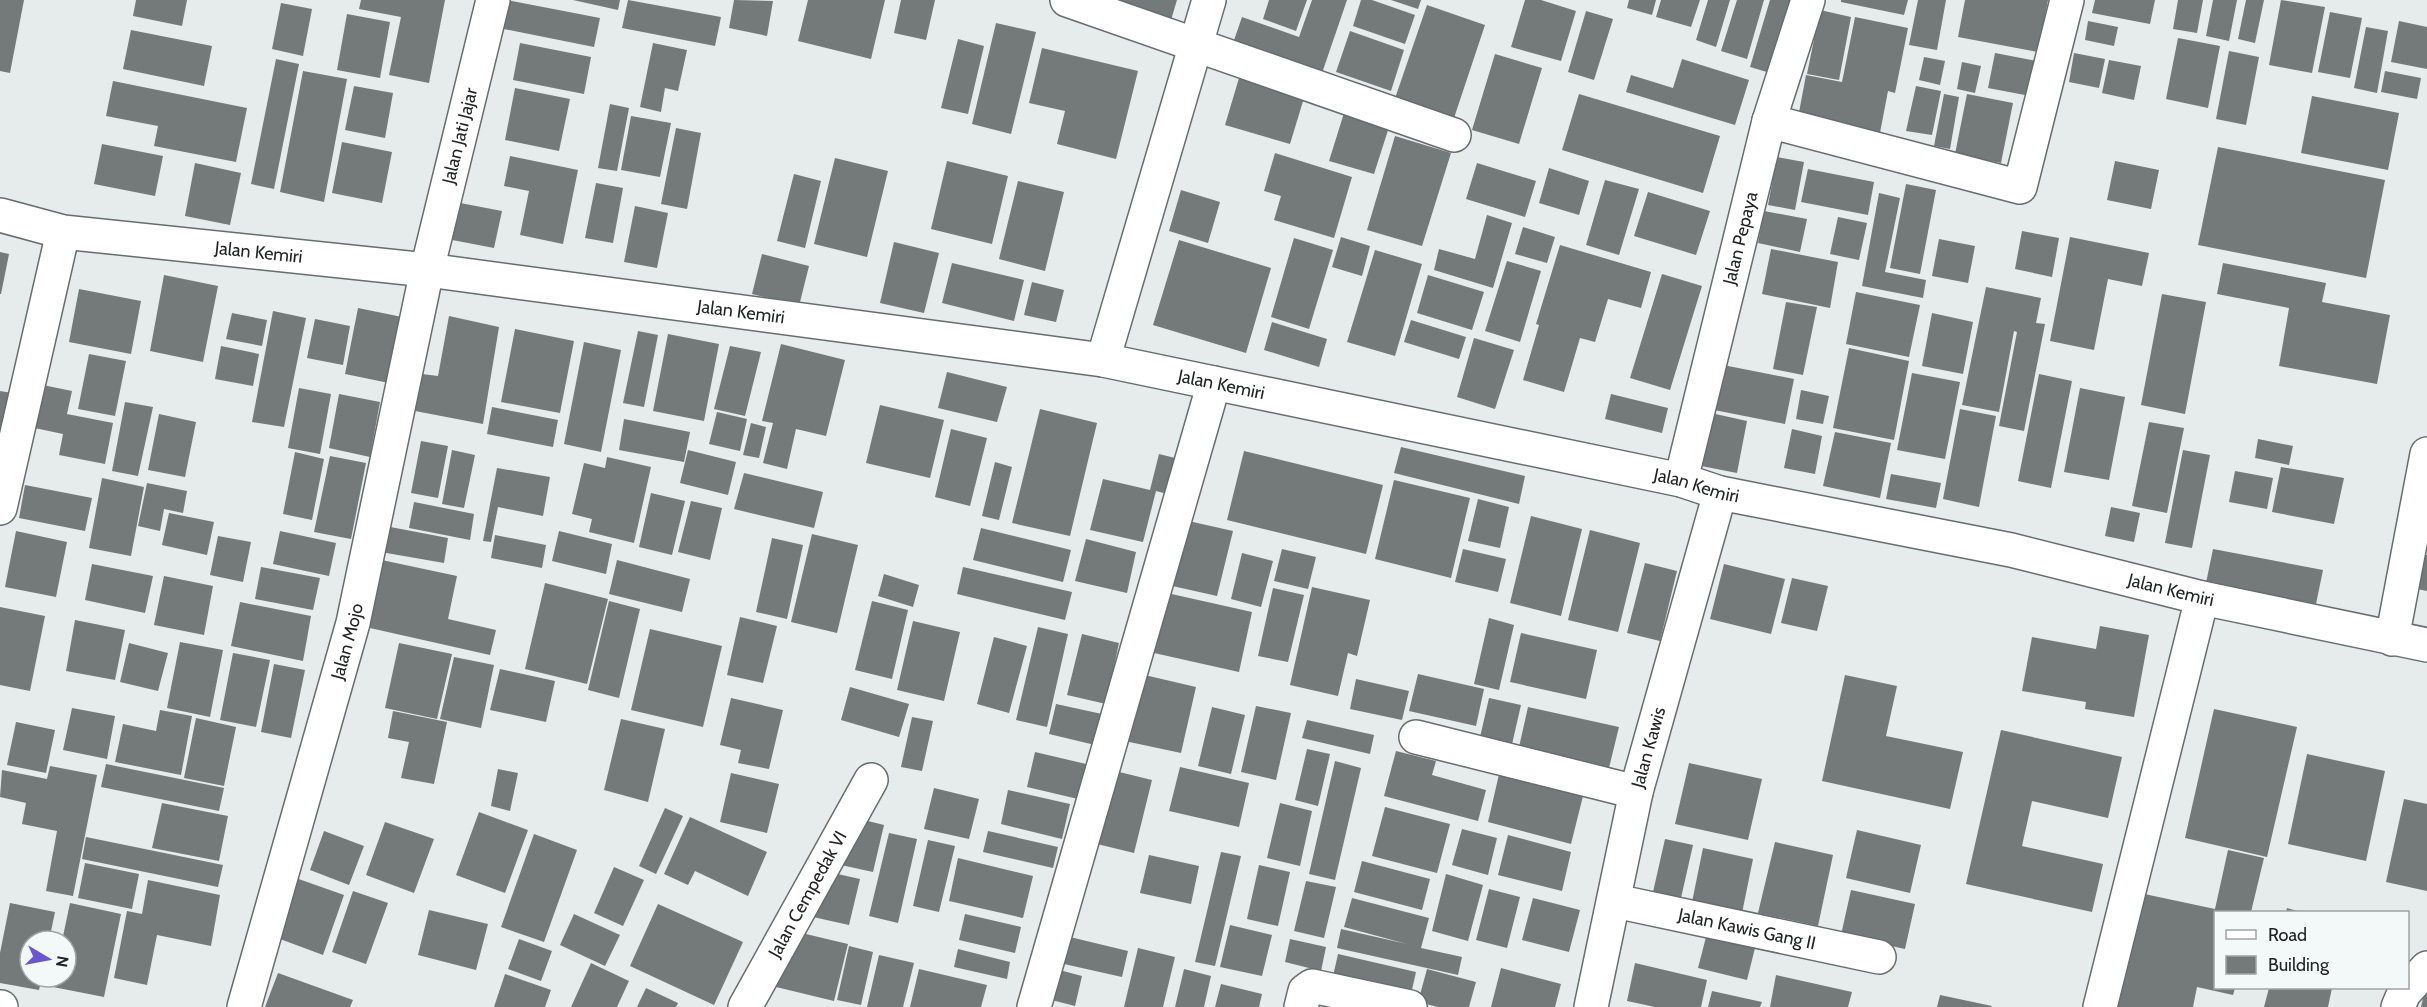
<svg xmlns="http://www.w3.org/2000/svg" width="2427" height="1007" font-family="Cabin,sans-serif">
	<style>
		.building { fill: #74797a }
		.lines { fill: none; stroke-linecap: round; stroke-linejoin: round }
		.minor-casing { stroke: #676d6c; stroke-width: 36 }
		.tertiary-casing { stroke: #676d6c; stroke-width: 36 }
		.minor { stroke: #fff; stroke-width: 33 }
		.tertiary { stroke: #fff; stroke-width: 33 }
		.labels { text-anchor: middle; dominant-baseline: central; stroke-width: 5; stroke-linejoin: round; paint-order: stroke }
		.street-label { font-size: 18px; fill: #222424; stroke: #f3f9f9 }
	</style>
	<rect width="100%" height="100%" fill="#e6ecec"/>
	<path class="building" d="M0,0H24L10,73L0,71Z
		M136,0H187L182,26L133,16Z
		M361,0H445L429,83L389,75L401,17L359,9Z
		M507,0L600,18L594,47L499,28Z
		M573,0H620L618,10Z
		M628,0L721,17L715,46L622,28Z
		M734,0L773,1L767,36L729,28Z
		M808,0H885L871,59L798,41Z
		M901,0H935L926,40L894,33Z
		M1106,0H1177L1171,20Z
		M1269,0H1307L1296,31L1263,19Z
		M1312,0H1347L1320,79L1231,49L1242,17L1299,37Z
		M1361,0H1372L1415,15L1405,44L1353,26Z
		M1391,0H1421L1418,9Z
		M1525,0H1541L1576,11L1561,61L1511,47Z
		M1629,0H1656L1652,15L1627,8Z
		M1661,0H1700L1691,27L1656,17Z
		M1708,0H1730L1716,47L1696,40Z
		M1737,0H1764L1747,59L1721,51Z
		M1770,0H1799L1777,75L1750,67Z
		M1841,0H1908L1904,15L1841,2Z
		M1918,0H1946L1937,50L1909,45Z
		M1965,0H2048L2038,52L1958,37Z
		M2095,0H2155L2150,24L2092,13Z
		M2178,0H2203L2197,33L2173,29Z
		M2213,0H2237L2229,41L2206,36Z
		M2246,0H2264L2255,43L2238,39Z
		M2281,0L2325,7L2312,73L2269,65Z
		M281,3L312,9L303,56L272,49Z
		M1427,5L1485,25L1450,130L1391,110Z
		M1820,10L1851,17L1839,80L1807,74Z
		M1586,11L1613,19L1594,80L1568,72Z
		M2330,12L2362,18L2350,78L2318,72Z
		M347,14L390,22L380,78L337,70Z
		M1855,17L1908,28L1895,93L1888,91L1879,138L1797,123L1806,75L1842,82Z
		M2088,21L2118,27L2114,46L2085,40Z
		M2399,21L2427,27V69L2391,62Z
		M996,23L1036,32L1011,134L972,124Z
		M2366,27L2388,31L2377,93L2354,88Z
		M131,30L212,46L204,86L123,69Z
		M1350,31L1404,50L1391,91L1336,72Z
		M2178,38L2220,46L2208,108L2166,99Z
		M958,39L984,46L968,114L941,108Z
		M520,43L591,57L584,94L513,80Z
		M653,43L687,50L678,91L665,88L661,112L640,107Z
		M1042,48L1138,71L1116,159L1057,144L1065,111L1029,103Z
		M2229,51L2259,57L2246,125L2216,119Z
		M1995,53L2037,61L2030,96L1988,88Z
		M2074,53L2105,59L2099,88L2069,82Z
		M1495,54L1542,68L1519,144L1472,130Z
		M1924,57L1945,61L1940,85L1919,80Z
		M276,59L299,64L274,189L251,184Z
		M1682,59L1749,80L1735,125L1626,92L1631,75L1673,88Z
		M2109,60L2141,66L2134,100L2102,93Z
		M1962,62L1981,66L1975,93L1957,89Z
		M1242,68L1307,88L1290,144L1225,125Z
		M303,71L347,79L324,202L280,192Z
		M2385,71L2421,78L2417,99L2381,92Z
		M113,81L247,108L236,162L154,146L158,126L106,116Z
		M354,86L393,93L385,138L345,130Z
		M1916,86L1941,91L1932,135L1906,131Z
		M515,88L570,99L559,151L505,140Z
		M1579,94L1720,136L1703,193L1562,150Z
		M1944,94L1959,97L1950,149L1934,146Z
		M1967,94L2013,103L2001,163L1955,154Z
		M2312,96L2399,113L2388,170L2301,153Z
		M610,104L629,108L617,171L598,168Z
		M1344,113L1389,127L1374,174L1329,161Z
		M631,116L671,123L660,177L621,170Z
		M676,128L701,133L687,209L661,204Z
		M1395,136L1451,153L1422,246L1367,230Z
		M342,142L392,152L382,203L332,193Z
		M102,144L163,156L155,196L94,184Z
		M2218,147L2385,180L2366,278L2198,245Z
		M1275,153L1352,177L1334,238L1274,220L1281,196L1264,191Z
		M510,156L578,170L563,244L520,235L529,191L504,186Z
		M1777,157L1804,162L1795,210L1768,205Z
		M835,158L888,171L867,257L814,244Z
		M947,161L1008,176L992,244L931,229Z
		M2115,161L2159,170L2151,209L2107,200Z
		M195,163L241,173L230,225L185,216Z
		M1477,163L1536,181L1525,217L1466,199Z
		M1549,168L1589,181L1579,215L1539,203Z
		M1808,169L1874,182L1868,215L1801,202Z
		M794,174L821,181L805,248L777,241Z
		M1605,180L1639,189L1619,255L1586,245Z
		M1018,181L1064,192L1045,271L999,259Z
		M596,183L623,188L613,243L585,238Z
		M1906,184L1936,190L1920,274L1890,268Z
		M1181,190L1220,202L1208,243L1169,231Z
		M1648,192L1710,211L1696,255L1634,236Z
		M1879,193L1900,198L1885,272L1926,280L1923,298L1862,286Z
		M455,202L502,211L494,248L447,239Z
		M635,206L668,213L657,268L624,262Z
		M1764,211L1807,219L1800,252L1758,243Z
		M1487,215L1512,223L1493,288L1434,270L1439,249L1475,259Z
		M1838,217L1867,223L1859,260L1830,254Z
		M1523,227L1555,237L1547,263L1515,254Z
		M2022,231L2059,238L2052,277L2015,269Z
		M1341,237L1370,246L1362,276L1332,267Z
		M2070,237L2149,253L2142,286L2108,279L2094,350L2050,341Z
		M1294,238L1333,250L1309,329L1271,317Z
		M1939,239L1975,246L1968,283L1932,276Z
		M1179,240L1271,268L1246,353L1153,325Z
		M894,242L939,253L924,313L880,303Z
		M1560,245L1651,272L1641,308L1608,299L1595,342L1580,338L1564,392L1523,380L1539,325L1536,324Z
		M1771,249L1838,262L1830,308L1762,294Z
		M1375,250L1422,264L1395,356L1347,342Z
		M0,252L9,254L1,294H0Z
		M762,254L809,266L799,306L752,294Z
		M1507,261L1541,271L1520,342L1485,331Z
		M952,263L1024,280L1014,321L942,303Z
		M2223,263L2326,283L2322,302L2390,315L2377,384L2279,366L2289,308L2217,294Z
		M1662,274L1702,286L1670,390L1630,378Z
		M164,275L218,286L203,362L150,351Z
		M1428,275L1484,292L1472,330L1417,313Z
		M1032,282L1064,290L1056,322L1024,315Z
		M1986,287L2041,298L2036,323L2045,324L2024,431L1999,426L2017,332L2014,331L1999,412L1962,405Z
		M79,289L141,301L131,354L69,342Z
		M1856,292L1920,305L1909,357L1846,344Z
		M2162,294L2206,302L2185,414L2141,405Z
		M1786,302L1817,307L1803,375L1773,369Z
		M358,308L402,317L389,383L345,374Z
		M273,311L306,318L284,427L252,422Z
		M232,313L267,320L262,346L226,339Z
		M1932,313L1973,322L1963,374L1922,366Z
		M449,316L499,327L483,424L415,411L422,374L438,376Z
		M315,319L350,326L343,365L307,358Z
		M1411,320L1466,337L1459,359L1404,342Z
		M1272,322L1327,339L1319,367L1264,350Z
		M515,329L574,341L560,413L501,402Z
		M638,331L658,335L644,407L623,403Z
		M668,334L719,344L704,421L653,411Z
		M1474,338L1514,350L1495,409L1457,397Z
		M584,342L621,350L601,452L564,444Z
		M781,344L845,360L826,436L796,429L787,469L763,463L773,423L762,421Z
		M221,346L259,354L253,386L215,379Z
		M730,346L761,352L745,416L714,409Z
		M1849,348L1909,361L1894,440L1833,428Z
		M89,354L126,361L115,416L78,409Z
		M1723,365L1794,379L1785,424L1714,410Z
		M947,372L1007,387L997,422L938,408Z
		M1912,373L1960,382L1945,459L1897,450Z
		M2039,374L2072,381L2051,488L2018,481Z
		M33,383L72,391L67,414L113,423L105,464L59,455L63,434L25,426Z
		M299,388L331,394L320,454L288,448Z
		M2080,388L2125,397L2109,480L2064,472Z
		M1801,390L1829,396L1823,424L1796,419Z
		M0,391L12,393L4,431H0Z
		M339,394L380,402L370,457L329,448Z
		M1611,394L1668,408L1662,433L1605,419Z
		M125,402L153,407L138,476L112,471Z
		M880,405L944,420L930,478L866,463Z
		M492,407L558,420L553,447L487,434Z
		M1040,409L1097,423L1070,536L1012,523Z
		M1960,409L1996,416L1979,507L1943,499Z
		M1702,411L1747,421L1737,473L1691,464Z
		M717,412L747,419L740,451L709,444Z
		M159,414L196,422L185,477L148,470Z
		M624,419L690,432L684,462L619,450Z
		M2149,422L2184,428L2167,513L2132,506Z
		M751,423L766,427L759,458L743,455Z
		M951,429L987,438L970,506L935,497Z
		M1792,429L1822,436L1815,474L1784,468Z
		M1835,432L1891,443L1880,498L1823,486Z
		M2258,439L2293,446L2289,465L2255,458Z
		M421,441L448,446L438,498L411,493Z
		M1401,447L1525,476L1519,504L1394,473Z
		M452,450L475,455L464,508L442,504Z
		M688,450L736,462L728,495L680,483Z
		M2183,450L2210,455L2192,548L2165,543Z
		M1244,451L1383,485L1366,554L1227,520Z
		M295,452L324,459L312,520L283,514Z
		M1159,454L1179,459L1171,495L1156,491L1143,542L1090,530L1103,479L1150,490Z
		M330,456L366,463L351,539L314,532Z
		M607,457L651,467L634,543L589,532L592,519L572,514L584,463L605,468Z
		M995,462L1012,467L999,520L982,516Z
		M2281,467L2344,478L2334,524L2272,512Z
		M497,468L550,477L543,516L498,507L491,542L483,541Z
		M2235,471L2273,478L2267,509L2229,502Z
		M744,473L823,492L814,528L734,509Z
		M1891,474L1941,483L1936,508L1886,499Z
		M102,478L144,487L131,556L89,548Z
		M1394,480L1470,498L1451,578L1375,559Z
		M147,483L187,491L183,513L164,509L160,531L138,526Z
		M25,485L92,498L85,531L19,518Z
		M651,493L685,501L672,555L639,547Z
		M1478,499L1509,507L1500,548L1468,541Z
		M691,501L722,508L710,560L678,552Z
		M414,502L474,514L470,540L409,528Z
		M2111,507L2140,513L2134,542L2105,536Z
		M169,513L214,522L207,555L162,545Z
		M1531,516L1582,529L1561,616L1510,603Z
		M1184,520L1233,531L1217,596L1168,585Z
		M380,525L448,538L444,563L375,551Z
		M981,528L1071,550L1063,582L973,560Z
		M1590,530L1640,543L1618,632L1568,620Z
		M16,531L67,542L56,597L5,587Z
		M280,531L336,543L329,576L273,564Z
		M559,531L612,544L606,574L552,561Z
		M812,534L858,545L837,633L791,622Z
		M495,535L546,545L542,568L491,558Z
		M218,536L251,542L243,582L210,575Z
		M772,538L803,545L787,619L756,612Z
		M1086,539L1136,552L1127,593L1075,581Z
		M1282,549L1316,557L1308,589L1274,581Z
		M1463,549L1506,559L1498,592L1455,582Z
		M2213,549L2323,570L2316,604L2206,583Z
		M1242,553L1273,561L1261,607L1231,599Z
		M2419,554L2427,555V591L2412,588Z
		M377,559L457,576L448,619L496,630L490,655L361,626Z
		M617,560L690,579L682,612L609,594Z
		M1645,563L1677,571L1660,641L1627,633Z
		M92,564L153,576L145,613L85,600Z
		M1724,564L1785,579L1771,634L1710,619Z
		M261,567L320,578L313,610L255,599Z
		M963,567L1072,592L1065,620L957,594Z
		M884,574L919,585L913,607L878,596Z
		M164,576L213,586L204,635L154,625Z
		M1792,578L1828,586L1817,631L1781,623Z
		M545,583L608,599L587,684L525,669Z
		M1312,587L1370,600L1357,656L1348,653L1338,696L1290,685Z
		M1273,588L1304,595L1288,662L1258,656Z
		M1167,593L1252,612L1239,672L1154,653Z
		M609,601L640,609L619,698L588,690Z
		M872,601L908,610L892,679L855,670Z
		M240,602L311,616L303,661L231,646Z
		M0,607L45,616L30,691L0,685Z
		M740,617L777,626L763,683L727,675Z
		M1489,618L1514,625L1499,690L1474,684Z
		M75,620L125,630L115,680L66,671Z
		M913,621L960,632L944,701L897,690Z
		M2100,626L2149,635L2134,717L2085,709L2086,702L2022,691L2032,637L2096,649Z
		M1038,627L1068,634L1047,727L1016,720Z
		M650,629L722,646L703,727L631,710Z
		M1521,633L1597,650L1586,699L1510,682Z
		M1082,634L1119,643L1106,704L1067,695Z
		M994,637L1027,646L1009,713L977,704Z
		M180,642L223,650L210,717L167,708Z
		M129,643L168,653L158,691L120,682Z
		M399,643L452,654L437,719L385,708Z
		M233,653L270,660L256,727L220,720Z
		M454,657L494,665L481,728L440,719Z
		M274,664L305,670L291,738L261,732Z
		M500,669L555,681L546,722L490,710Z
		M1136,673L1196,687L1181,753L1120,740Z
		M1418,674L1484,689L1476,726L1409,711Z
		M1845,675L1897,686L1886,736L1963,752L1950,809L1822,781Z
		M1356,679L1409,691L1402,720L1350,709Z
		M850,687L909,704L899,737L841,720Z
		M731,698L783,710L769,769L738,763L741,750L720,745Z
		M1489,698L1521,705L1510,753L1478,746Z
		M1056,704L1102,714L1095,745L1049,734Z
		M1256,706L1291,713L1276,780L1241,772Z
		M1212,707L1245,715L1231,774L1198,766Z
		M1528,707L1619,727L1607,776L1517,756Z
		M72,708L115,716L107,759L63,750Z
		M2214,709L2297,727L2267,857L2185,838Z
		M160,710L192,716L181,775L115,762L123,724L156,731Z
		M393,711L447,722L434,784L401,778L409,742L388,738Z
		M912,717L933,721L922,771L901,767Z
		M196,718L236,727L224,786L184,778Z
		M621,719L665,729L648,802L604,790Z
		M1307,720L1374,735L1370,754L1302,738Z
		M16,722L55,730L46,773L7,765Z
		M2001,730L2122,757L2108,818L2032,801L2022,846L2103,864L2092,912L1966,884Z
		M1307,749L1330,754L1318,806L1295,800Z
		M1396,751L1436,761L1432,775L1486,790L1478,821L1384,796Z
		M1035,752L1086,764L1078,799L1027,787Z
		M2307,754L2385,771L2366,861L2288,844Z
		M1335,761L1361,768L1335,880L1309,874Z
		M1689,763L1762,779L1748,840L1675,824Z
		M106,764L224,788L219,811L101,787Z
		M50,766L97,775L73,896L46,891L57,831L22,824L26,803L0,797L2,770L47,779Z
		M1180,767L1249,783L1239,827L1169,811Z
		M498,769L518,773L510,811L491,806Z
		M1111,770L1152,780L1134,853L1093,843Z
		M1500,770L1584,792L1571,844L1488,822Z
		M731,773L779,784L767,833L720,822Z
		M934,788L979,799L969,839L924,829Z
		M1008,790L1070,804L1062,839L1001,824Z
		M2404,799L2427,804V891L2386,882Z
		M162,803L228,816L219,861L152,848Z
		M1280,803L1312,811L1300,866L1267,858Z
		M1385,807L1450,824L1437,873L1372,856Z
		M665,808L683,816L656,874L639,866Z
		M479,812L528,830L505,893L456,875Z
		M690,817L767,852L748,896L695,871L688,885L664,874Z
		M852,817L884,825L873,872L841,865Z
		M385,822L434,839L414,893L366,875Z
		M1462,829L1497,838L1488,875L1452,865Z
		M1857,830L1921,845L1910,893L1846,878Z
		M324,831L364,846L349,885L310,870Z
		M988,831L1058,847L1053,868L983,852Z
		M889,833L917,839L898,923L869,916Z
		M534,834L577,850L544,942L501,927Z
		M1508,835L1571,852L1562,891L1498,875Z
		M86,837L223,865L218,887L82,859Z
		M1665,839L1693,845L1681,898L1653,892Z
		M928,840L955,846L939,912L913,906Z
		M1775,842L1833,855L1818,926L1758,913Z
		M1703,848L1753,859L1741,918L1691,907Z
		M2228,850L2264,858L2251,912H2216V988H2235L2233,995L2197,987L2193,1007H2109L2135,892L2215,909Z
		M1221,852L1241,856L1215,966L1195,962Z
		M1149,855L1199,866L1191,904L1140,893Z
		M958,858L1033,876L1023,918L949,901Z
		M1362,861L1430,879L1422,910L1354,892Z
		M85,863L139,874L132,909L78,898Z
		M1259,865L1290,872L1278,926L1247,919Z
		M614,867L644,880L623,926L594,913Z
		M824,871L860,879L849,925L813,917Z
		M1446,874L1483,885L1468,941L1432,931Z
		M293,877L344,895L323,955L272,936Z
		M148,880L220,895L211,946L157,935L147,985L114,978L127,911L142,914Z
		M1306,881L1336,887L1324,938L1294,931Z
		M1489,889L1520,897L1507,948L1476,940Z
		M1851,890L1915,904L1905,949L1841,935Z
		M353,891L388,903L366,964L332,952Z
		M1352,898L1429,918L1421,948L1462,957L1458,975L1337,948L1341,929L1407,944L1344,927Z
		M1533,898L1580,910L1569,952L1522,940Z
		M10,903L55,912L49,941H30V977H42L39,990L0,983V953Z
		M70,903L121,914L104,997L53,987L55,977H66V941H62Z
		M658,904L743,942L714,1005L630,966Z
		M2287,908L2301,912H2286Z
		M429,910L488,924L476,970L418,955Z
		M574,914L620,935L605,966L560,945Z
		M965,914L1021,927L1015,953L959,940Z
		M1230,925L1272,935L1262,976L1220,967Z
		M789,930L848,944L834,1001L776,987Z
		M1070,937L1128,951L1122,977L1064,964Z
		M1706,937L1755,948L1747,980L1698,968Z
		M519,939L552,951L541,981L508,969Z
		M1290,939L1326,947L1321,971L1285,962Z
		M849,946L873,952L861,1005L837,1000Z
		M1138,948L1175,957L1163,1007H1124Z
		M958,949L1010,962L1007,979L954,967Z
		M1338,954L1416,972L1409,1003L1331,985Z
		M879,955L914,963L903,1007H867Z
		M591,963L629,981L617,1007H571Z
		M1635,963L1707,980L1701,1007H1655L1627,1001Z
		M1048,967L1082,976L1075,1006L1040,997Z
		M1501,968L1561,984L1555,1007H1491Z
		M919,969L987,985L981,1007H910Z
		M1184,969L1211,976L1204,1007H1175Z
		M1427,969L1476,982L1469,1007H1438L1418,1002Z
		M278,973L353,1000L350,1007H265Z
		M505,974L551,990L545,1007H494Z
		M1776,975L1852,992L1848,1007H1770Z
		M1221,984L1262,994L1259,1007H1215Z
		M646,988L678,1003L676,1007H637Z
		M2269,988H2332L2328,1007H2264Z
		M1712,991L1762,1002L1760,1007H1708Z
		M2424,994L2427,995V1007H2421Z
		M1940,995L1992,1006L1991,1007H1937Z"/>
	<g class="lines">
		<g class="minor-casing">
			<g id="minor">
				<path d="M1067,0L1454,135"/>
				<path d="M1769,121L2020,187L2067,0"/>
				<path d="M1103,360L1209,0"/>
				<path id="s1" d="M1681,480L1769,121L1808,0"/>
				<path d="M0,508L63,232"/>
				<path d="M1416,737L1636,792"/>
				<path id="s2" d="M1615,901L1879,957"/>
				<path d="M0,1007H1"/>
				<path id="s3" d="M244,1007L353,623L427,270L493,0"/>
				<path id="s4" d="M745,1007L871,780"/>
				<path d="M1034,1007L1214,383"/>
				<path d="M1301,1007L1305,991L1312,986L1410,1007"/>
				<path id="s5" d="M1591,1007L1636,792L1720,493"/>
				<path d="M2100,1007L2202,598"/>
				<path d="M2398,1007L2404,993L2427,968"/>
			</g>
		</g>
		<g class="tertiary-casing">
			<g id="tertiary">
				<path id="s6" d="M0,215L63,232L427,270L1103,360L1681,480L1720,493L2011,550L2202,598L2427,645"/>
				<path d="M2392,639L2427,454"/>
			</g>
		</g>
		<use href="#minor" class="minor"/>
		<use href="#tertiary" class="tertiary"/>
	</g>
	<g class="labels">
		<g class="street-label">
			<text stroke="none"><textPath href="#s3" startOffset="898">Jalan Jati Jajar</textPath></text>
			<text stroke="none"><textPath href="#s1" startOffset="249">Jalan Pepaya</textPath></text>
			<text stroke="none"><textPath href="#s6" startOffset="262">Jalan Kemiri</textPath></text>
			<text stroke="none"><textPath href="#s6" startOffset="748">Jalan Kemiri</textPath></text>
			<text stroke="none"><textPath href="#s6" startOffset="1234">Jalan Kemiri</textPath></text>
			<text stroke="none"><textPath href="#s6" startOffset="1720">Jalan Kemiri</textPath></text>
			<text stroke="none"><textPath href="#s6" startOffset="2206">Jalan Kemiri</textPath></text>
			<text stroke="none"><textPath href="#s3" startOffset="380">Jalan Mojo</textPath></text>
			<text stroke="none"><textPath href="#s5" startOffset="266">Jalan Kawis</textPath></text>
			<text stroke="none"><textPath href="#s4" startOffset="129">Jalan Cempedak VI</textPath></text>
			<text stroke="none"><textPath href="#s2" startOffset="135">Jalan Kawis Gang II</textPath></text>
		</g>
	</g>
	<rect x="2214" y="911" width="195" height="78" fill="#f3f9f9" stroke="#9fa4a4" stroke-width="1.5"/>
	<rect x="2226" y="930" width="30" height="9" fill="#ffffff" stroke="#9fa4a4" stroke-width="1.5"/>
	<text x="2268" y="941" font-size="18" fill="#222424">Road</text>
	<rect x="2226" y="956" width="30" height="18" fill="#74797a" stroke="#9fa4a4" stroke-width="1.5"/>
	<text x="2268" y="971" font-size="18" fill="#222424">Building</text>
	<g transform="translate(48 959) rotate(100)"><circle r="28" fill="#f3f9f9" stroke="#9fa4a4" stroke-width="1.5"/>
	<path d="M0-4.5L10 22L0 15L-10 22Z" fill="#6a56d0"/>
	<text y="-9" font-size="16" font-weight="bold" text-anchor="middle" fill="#222424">N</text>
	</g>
</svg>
